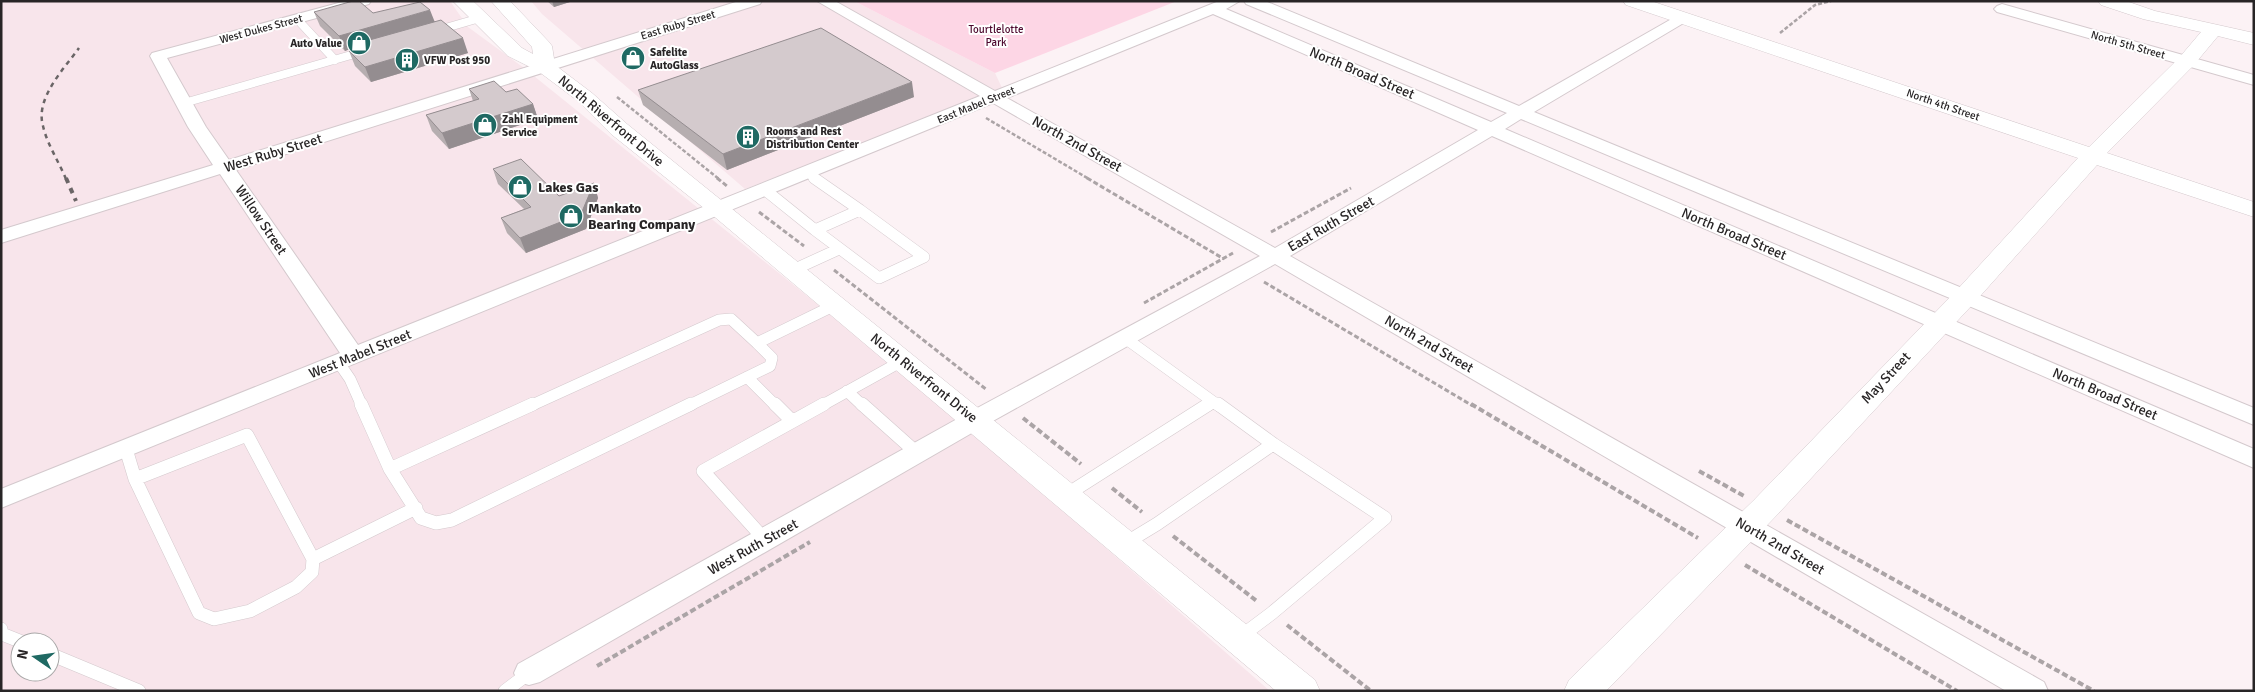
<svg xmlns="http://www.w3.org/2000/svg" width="2255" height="692" font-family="Signika,sans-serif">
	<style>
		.built { fill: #f8e5eb; fill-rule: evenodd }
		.green { fill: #fdd6e5 }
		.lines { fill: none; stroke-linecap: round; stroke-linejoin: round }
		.lane-far2-casing { stroke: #d4c9cd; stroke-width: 9 }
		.lane-far1-casing { stroke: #d4c9cd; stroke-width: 12 }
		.lane-casing { stroke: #d4c9cd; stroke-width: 14 }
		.street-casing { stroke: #d4c9cd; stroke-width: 2 }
		.secondary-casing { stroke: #d4c9cd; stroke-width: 1 }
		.path-far2 { stroke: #aba4a6; stroke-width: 2.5; stroke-dasharray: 4 2; stroke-linecap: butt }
		.path-far1 { stroke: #aba4a6; stroke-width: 3; stroke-dasharray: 5 2.5; stroke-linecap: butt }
		.path { stroke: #aba4a6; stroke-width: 4; stroke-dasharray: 6 3; stroke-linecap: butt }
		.lane-far2 { stroke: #fff; stroke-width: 8 }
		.lane-far1 { stroke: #fff; stroke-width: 11 }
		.lane { stroke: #fff; stroke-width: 13 }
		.street { fill: #fff; fill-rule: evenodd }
		.secondary { fill: #fff; fill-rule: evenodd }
		.rail-far1 { stroke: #6a6566; stroke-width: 2.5; stroke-dasharray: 4.5 4.5; stroke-linecap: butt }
		.rail { stroke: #6a6566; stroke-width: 4; stroke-dasharray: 5.5 5.5; stroke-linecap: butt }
		.wall { fill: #b6aeb0 }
		.shaded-wall { fill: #948d90 }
		.building { fill: #d4cacd; stroke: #948d90 }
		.labels { text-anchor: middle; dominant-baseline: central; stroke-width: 4; stroke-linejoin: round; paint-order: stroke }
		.far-street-label { font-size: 11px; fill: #282526; stroke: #fff }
		.far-park-label { font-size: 11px; fill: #4d082e; stroke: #fff }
		.far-poi-label { font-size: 11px; font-weight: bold; fill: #282526; stroke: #fff; text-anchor: start }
		.street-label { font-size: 14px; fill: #282526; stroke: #fff }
		.poi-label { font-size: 14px; font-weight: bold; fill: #282526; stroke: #fff; text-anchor: start }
	</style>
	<rect width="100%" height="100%" fill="#fcf2f5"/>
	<path class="built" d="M1,1H450L468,27L524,68L857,336L983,441L1270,691H1ZM20,642H50V672H20Z
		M531,1H854L995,73L1003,90L745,189L542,14Z"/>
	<path class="green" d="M854,1H1177L995,73Z"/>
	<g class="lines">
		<g class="lane-far2-casing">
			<path id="lane-far2" d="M297,19L335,60
				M435,31L480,18
				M184,103L365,51
				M806,172L816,179"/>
		</g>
		<g class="lane-far1-casing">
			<path id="lane-far1" d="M814,178L860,210
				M764,189L815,230
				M860,210L924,257L879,278L815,230Z
				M793,270L839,249
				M1125,338L1219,406
				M757,343L835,305
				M339,363L350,379L362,406
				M747,377L776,406
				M847,391L863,406
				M530,406L719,320L731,319L757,343
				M688,406L770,366L772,358L757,343
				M821,406L902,361
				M1207,406L1213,402"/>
		</g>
		<g class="lane-casing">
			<path id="lane" d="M361,404L390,469
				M533,404L390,469L421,518L436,523L452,520L691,404
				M775,404L792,421
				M862,404L918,454
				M1218,404L1273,444
				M247,435L313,559L312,572L296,587L250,611L214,619L199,613L135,479Z
				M126,449L135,479
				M1066,495L1209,404
				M765,540L703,471L824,404
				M1124,544L1157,524L1273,444L1385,518L1272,613L1240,637
				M313,559L416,508
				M1,629L2,634L22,642
				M50,654L139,691
				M505,691L529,673"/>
		</g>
		<g class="street-casing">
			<path id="street" d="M346,1H371L369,4L167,58L206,127L229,160L739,1H762L760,4L236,170L358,345L980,96L817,1H835L995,91L1219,1H1240L1226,9L1491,122L1507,113L1246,4L1244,1H1265L1519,106L1682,13L1687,15L1690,18L1687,21L1534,112L2254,408V425L1521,119L1505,129L2254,449V468L1492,136L1290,256L2044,682L2048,691H2006L1275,264L984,426L540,682L529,685L518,682L514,673L518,664L966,414L1260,256L993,103L1,508V489L340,353L220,174L1,243V230L213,165L188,127L150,56L152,53ZM1213,14L1478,130L1275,248L1007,98Z
				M2002,4L2254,75V85L1997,12L1994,9L1997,6Z"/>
		</g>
		<g class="secondary-casing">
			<path id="secondary" d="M453,1H473L522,48L533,54L532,47L491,1H510L549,42L552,46L555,65L592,93L627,124L1315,680L1320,691H1276L710,213L611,134L578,101L538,71L508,56Z
				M1623,1H1651L2089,147L2179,58L2201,32L2143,19L2101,5L2098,1H2126L2155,11L2254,33V45L2218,36L2193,66L2107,153L2254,202V217L2097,165L1974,303L1776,516L1606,691H1564L1569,680L1754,500L1956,291L2078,158L1626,5Z"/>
		</g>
		<path class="path-far2" d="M1780,33L1815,5L1831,1
			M617,97L719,179
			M986,118L1089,179"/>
		<path class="path-far1" d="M717,178L727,186
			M1087,178L1224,259
			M759,212L804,246
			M1271,232L1351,188
			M834,270L987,390
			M1264,282L1473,406
			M1144,303L1233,253"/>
		<path class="path" d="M1471,404L1698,538
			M1023,418L1081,464
			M1699,471L1744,496
			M1112,488L1142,512
			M1787,520L2094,691
			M1173,536L1258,602
			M1745,565L1957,691
			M1287,625L1371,691
			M597,666L810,542"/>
		<use href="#lane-far2" class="lane-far2"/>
		<use href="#lane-far1" class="lane-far1"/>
		<use href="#lane" class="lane"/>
		<use href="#street" class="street"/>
		<use href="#secondary" class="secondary"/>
		<path class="rail-far1" d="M66,179C59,162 47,144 43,126C35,98 64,69 79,48"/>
		<path class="rail" d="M66,178L76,201"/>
	</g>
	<path class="wall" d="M547,1H573L554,7Z
		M314,12L373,13L435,21L468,53L371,82L355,66L349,51L350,50V49L345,51L320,26Z
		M469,89L506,92L533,104L538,119L449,149L432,131L426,115L473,101Z
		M638,90L914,97L727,170L643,105Z
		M493,169L559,196L594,183L598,198L586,229L526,253L507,233L501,218L524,209L498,184Z"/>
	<path class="shaded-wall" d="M552,1H573L554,7Z
		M430,10L436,25L348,46L350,49L345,51L339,36Z
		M463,38L468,53L371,82L365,67Z
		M912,82L914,97L727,170L723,154Z
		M533,104L538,119L449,149L442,133Z
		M594,183L598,198L586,229L526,253L520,238Z"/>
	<path class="building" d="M353,1H359L373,13L420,2L430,10L339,36L314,12Z
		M441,20L463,38L365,67L349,51L353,50L348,46Z
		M821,28L912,82L723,154L638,90Z
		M494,81L506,92L517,89L533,104L442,133L426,115L479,99L469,89Z
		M521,159L559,196L594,183L581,214L520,238L501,218L531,207L493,169Z"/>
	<defs>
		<g id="shop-disc" transform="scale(1.25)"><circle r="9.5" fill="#1f6963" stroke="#fff"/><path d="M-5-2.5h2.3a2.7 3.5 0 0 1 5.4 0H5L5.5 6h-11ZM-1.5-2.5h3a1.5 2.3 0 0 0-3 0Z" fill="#fff"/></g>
		<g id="building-disc" transform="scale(1.25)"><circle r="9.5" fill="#1f6963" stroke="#fff"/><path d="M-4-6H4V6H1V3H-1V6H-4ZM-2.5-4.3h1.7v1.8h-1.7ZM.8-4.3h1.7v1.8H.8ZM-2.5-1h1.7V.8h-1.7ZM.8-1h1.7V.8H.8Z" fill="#fff"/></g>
	</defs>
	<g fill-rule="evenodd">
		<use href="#shop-disc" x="359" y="43"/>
		<use href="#shop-disc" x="633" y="58"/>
		<use href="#building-disc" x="407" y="60"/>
		<use href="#shop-disc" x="485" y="125"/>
		<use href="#building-disc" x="748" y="137"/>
		<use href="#shop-disc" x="520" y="187"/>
		<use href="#shop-disc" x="571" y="216"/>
	</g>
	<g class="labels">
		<g class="far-street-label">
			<text transform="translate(678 25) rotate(-17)">East Ruby Street</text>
			<text transform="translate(261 29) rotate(-15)">West Dukes Street</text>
			<text transform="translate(2128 45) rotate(16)">North 5th Street</text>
			<text transform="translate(976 105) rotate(-22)">East Mabel Street</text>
			<text transform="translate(1943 105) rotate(19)">North 4th Street</text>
		</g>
		<g class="far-park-label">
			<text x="996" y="29">Tourtlelotte<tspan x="996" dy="13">Park</tspan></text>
		</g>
		<g class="far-poi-label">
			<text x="342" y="43" text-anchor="end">Auto Value</text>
			<text x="650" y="52">Safelite<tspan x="650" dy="13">AutoGlass</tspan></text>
			<text x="424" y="60">VFW Post 950</text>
			<text x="502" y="119">Zahl Equipment<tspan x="502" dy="13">Service</tspan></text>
			<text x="766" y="131">Rooms and Rest<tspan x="766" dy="13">Distribution Center</tspan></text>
		</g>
		<g class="street-label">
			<text transform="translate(1362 73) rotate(23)">North Broad Street</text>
			<text transform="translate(611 121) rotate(40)">North Riverfront Drive</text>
			<text transform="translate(1077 144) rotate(29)">North 2nd Street</text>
			<text transform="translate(273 153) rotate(-17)">West Ruby Street</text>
			<text transform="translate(261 220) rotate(56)">Willow Street</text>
			<text transform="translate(1331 224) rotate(-30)">East Ruth Street</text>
			<text transform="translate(1734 234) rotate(23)">North Broad Street</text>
			<text transform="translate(1429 344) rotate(30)">North 2nd Street</text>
			<text transform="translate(360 354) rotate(-22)">West Mabel Street</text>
			<text transform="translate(924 378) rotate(39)">North Riverfront Drive</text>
			<text transform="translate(1886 378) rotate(-47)">May Street</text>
			<text transform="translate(2105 394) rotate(23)">North Broad Street</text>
			<text transform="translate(1780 546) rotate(30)">North 2nd Street</text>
			<text transform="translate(753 547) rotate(-29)">West Ruth Street</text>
		</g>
		<g class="poi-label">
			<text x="538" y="187">Lakes Gas</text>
			<text x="588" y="208">Mankato<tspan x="588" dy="16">Bearing Company</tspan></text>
		</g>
	</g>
	<rect width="2255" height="692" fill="none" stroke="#282526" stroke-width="5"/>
	<g transform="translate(35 657) rotate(283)"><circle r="24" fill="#ffffff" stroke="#a9a8a8"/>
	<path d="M0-4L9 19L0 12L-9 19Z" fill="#1f6963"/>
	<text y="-8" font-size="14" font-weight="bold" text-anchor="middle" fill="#282526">N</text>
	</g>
</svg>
